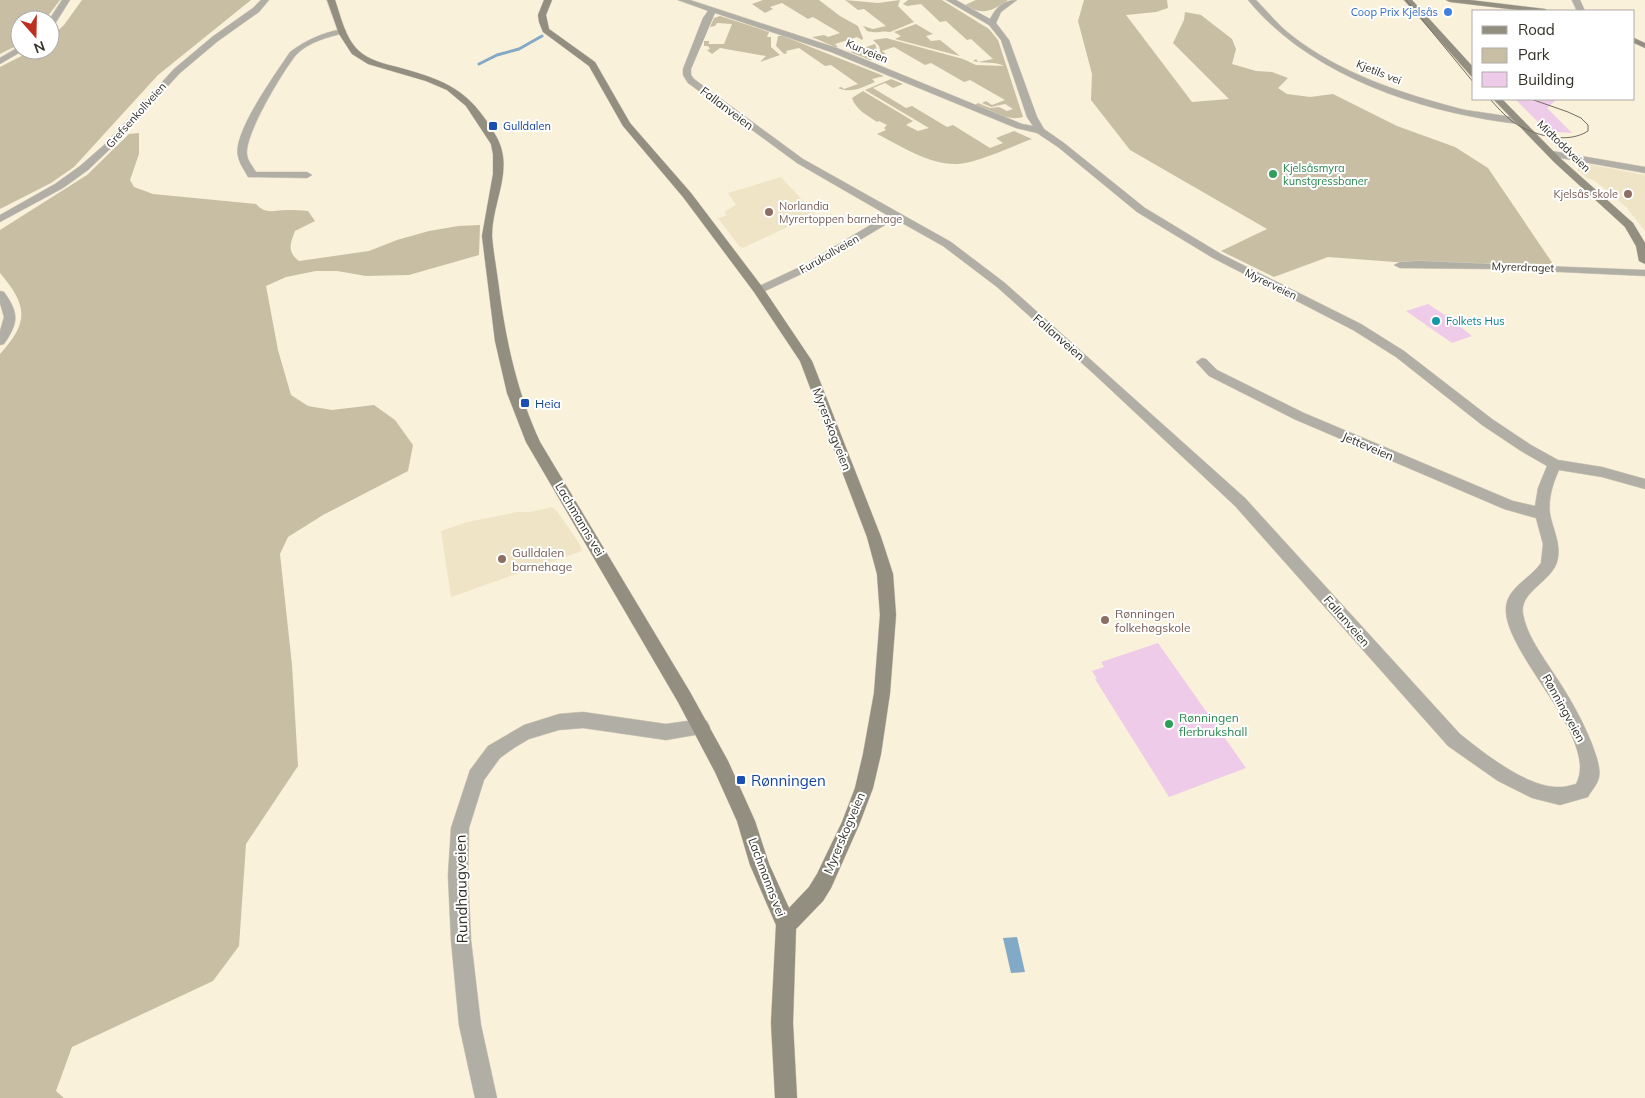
<svg xmlns="http://www.w3.org/2000/svg" width="1645" height="1098" font-family="Mulish,sans-serif">
	<style>
		.built { fill: #f0e4c7 }
		.green { fill: #c8bea4 }
		.water { fill: #82a9c5 }
		.lines { fill: none; stroke-linecap: round; stroke-linejoin: round }
		.stream { stroke: #82a9c5; stroke-width: 3 }
		.building { fill: #efcbea }
		.street-casing { stroke: #d6ceba; stroke-width: 1 }
		.secondary-casing { stroke: #d6ceba; stroke-width: 1 }
		.street { fill: #b1afa5; fill-rule: evenodd }
		.secondary { fill: #928e80; fill-rule: evenodd }
		.tram { stroke: #726d60; stroke-width: 1 }
		.shop-dot { fill: #3f7fe0; stroke: #fff; stroke-width: 2 }
		.transit-dot { fill: #1a4fb4; stroke: #fff; stroke-width: 2 }
		.leisure-dot { fill: #2e9e5b; stroke: #fff; stroke-width: 2 }
		.education-dot { fill: #8d6e63; stroke: #fff; stroke-width: 2 }
		.culture-dot { fill: #0f9aa8; stroke: #fff; stroke-width: 2 }
		.labels { text-anchor: middle; dominant-baseline: central; stroke-width: 4; stroke-linejoin: round; paint-order: stroke }
		.far-shop-label { font-size: 11px; fill: #366cbe; stroke: #fff; text-anchor: end }
		.far-street-label { font-size: 11px; fill: #322f26; stroke: #fff }
		.far-transit-label { font-size: 11px; fill: #164399; stroke: #fff; text-anchor: start }
		.far-leisure-label { font-size: 11px; fill: #27864d; stroke: #fff; text-anchor: start }
		.far-education-label { font-size: 11px; fill: #785e54; stroke: #fff; text-anchor: end }
		.far-culture-label { font-size: 11px; fill: #0d838f; stroke: #fff; text-anchor: start }
		.street-label { font-size: 12px; fill: #322f26; stroke: #fff }
		.transit-label { font-size: 12px; fill: #164399; stroke: #fff; text-anchor: start }
		.education-label { font-size: 12px; fill: #785e54; stroke: #fff; text-anchor: start }
		.leisure-label { font-size: 12px; fill: #27864d; stroke: #fff; text-anchor: start }
		.near-transit-label { font-size: 15px; fill: #164399; stroke: #fff; text-anchor: start }
		.near-street-label { font-size: 15px; fill: #322f26; stroke: #fff }
	</style>
	<rect width="100%" height="100%" fill="#faf1da"/>
	<path class="built" d="M1582,163L1645,175V231L1626,207L1595,181L1587,178L1578,170V166Z
		M781,177L815,214L743,248L739,246L718,218L726,216L725,211L736,205L728,193Z
		M552,507L557,511L579,543L582,551L451,597L441,531L467,522L517,512H530Z"/>
	<path class="green" d="M0,0H60L45,20H20V44L0,54Z
		M82,0H251L158,75L74,167L51,183L0,209V67L33,50H50V38L64,25Z
		M763,0H819L840,16L858,26L863,38L862,40L857,37L835,44L838,47H835L812,37L824,35L828,37L840,33L813,17L808,19L782,3L770,7L773,9L765,13L752,4Z
		M845,0L878,3L900,0L898,6L914,22L890,32C882,30 875,34 867,31L863,26L873,29L886,26L864,9L858,10Z
		M908,0H942L989,29L998,40L1023,117C1008,122 989,110 975,105L978,103L990,108L999,107L1007,111L1013,109L1005,104L991,107L982,103L986,101L992,105L1005,100L970,80L964,82L931,63L925,65L894,47L882,51L886,54H881L879,46L873,40L886,38L963,59L976,65L1004,66C995,61 983,64 973,61L976,59L978,62L993,59L971,39L967,40L946,21L940,22L921,4L907,6L903,4Z
		M976,0H1008C993,11 982,16 965,5Z
		M1084,0H1167L1168,8L1156,12L1126,15L1192,102L1229,99L1173,43L1184,20L1185,12L1201,15L1232,39L1236,49L1232,64L1256,71L1272,72L1288,78L1278,88L1287,94L1310,97L1333,94L1397,126L1455,147L1488,168L1553,264L1395,262L1328,257L1274,277L1221,251L1267,229L1130,150L1091,100L1092,74L1078,21Z
		M720,16L769,32L767,37H771V47L780,55L760,62L766,56L720,48L712,54L707,50L710,49L708,46H704V41H709V44H724L732,24L717,23L715,26L710,27L714,18Z
		M916,24L933,34L926,36L931,41L940,40L960,56L895,39L901,36L894,32Z
		M778,36H783L884,76L872,79L875,82C863,87 851,94 838,88L841,87L844,89L858,84L831,65L825,66L799,48L786,51L787,53L784,54L776,46Z
		M875,44L880,57L870,60L845,50L851,52Z
		M891,79L903,84L893,88L885,83L873,88L906,108L912,106L947,127L953,125L990,148L1003,143L996,138L1014,131L1032,139C1012,146 976,164 955,164C928,164 901,146 877,134L886,130L884,128L887,125L879,121L877,122C867,115 856,110 852,98L863,91L913,121L906,125L918,131L929,128L865,90Z
		M139,133V154L130,180L134,187L153,194L256,204C266,215 274,210 287,210C294,210 301,210 308,211L315,221L295,231C290,244 287,252 299,261L369,251L397,240L429,231L458,226L480,225L479,255L409,275L366,276L337,271H316L286,277L266,286L278,350L291,395L308,406L332,410L374,405L395,420L413,445L408,471L323,515L288,537L280,554L292,665L298,766L246,844L239,946L213,981L72,1047L56,1091L64,1098H0V354C29,322 28,306 0,273V230L87,175L129,134Z"/>
	<path class="water" d="M1017,937L1025,972L1011,973L1003,938Z"/>
	<g class="lines">
		<path class="stream" d="M479,64L497,55L519,49L542,36"/>
	</g>
	<path class="building" d="M1515,99H1557L1547,108L1572,133L1541,131L1535,125L1538,122Z
		M1428,304L1448,317L1472,336L1452,343L1406,311Z
		M1158,643L1246,768L1169,797L1095,679H1097L1092,671L1104,667L1101,662Z"/>
	<g class="lines">
		<g class="street-casing">
			<path id="street" d="M62,0H70L53,27H50L49,20Z
				M261,0H269L259,12L218,41L180,73L110,149L88,170L63,188L0,222V215L55,184L80,166L104,145L174,69L212,37L253,8Z
				M678,0H690L837,48L1022,124L1033,126L1027,117L1001,40L989,25L946,0H956L990,19C996,7 1004,0 1017,0L1001,12L996,23L1009,40L1037,117L1044,129L1064,143L1145,208L1221,254L1361,324L1404,351L1492,419L1531,445L1558,460L1602,467L1645,479V489L1602,477L1559,470C1553,483 1548,499 1550,514C1553,530 1562,545 1557,562C1551,582 1519,592 1523,614C1527,636 1542,655 1554,674C1569,696 1582,719 1592,744C1595,753 1601,767 1599,777C1598,784 1591,791 1588,797L1560,805L1532,798L1498,781L1448,746L1235,506L1094,374L997,287L943,246L895,219L810,270L763,292H755L753,290L755,288L802,266L887,215L797,163L688,83L683,75V69L703,18L708,11ZM715,13L831,52L1016,128L1037,133L1058,147L1137,212L1213,258L1353,330L1396,357L1482,425L1521,451L1547,466L1538,488L1535,506L1513,501L1304,413L1217,370L1206,359L1202,358L1196,362L1209,376L1294,419L1504,509L1536,518L1543,544L1541,563C1531,578 1508,587 1506,607C1502,652 1601,739 1576,784C1571,785 1566,787 1561,787C1528,789 1484,753 1460,734L1245,498L1005,283L951,242L803,159L694,79L691,75V69Z
				M1248,0H1256C1268,12 1278,25 1291,35C1339,73 1403,94 1461,109C1473,112 1517,116 1524,121L1519,124C1424,113 1311,77 1248,0Z
				M1572,0H1580L1585,11H1577Z
				M342,29L346,31L345,33C328,37 308,42 296,55C283,71 244,135 247,155C248,161 253,167 256,172H307L312,175L307,178L248,177C245,171 239,163 238,156C232,133 277,72 290,52C306,40 322,33 342,29Z
				M17,48L24,50L0,64V58Z
				M1552,151L1645,167V173L1549,156V152Z
				M1419,261L1645,270V276L1499,269L1400,268L1394,265L1400,262Z
				M0,291L4,292C19,313 19,322 4,344L0,345V331L4,317L0,303Z
				M583,712L666,724L701,719L707,721L710,727L707,733L666,740L583,728L559,730L529,739L514,748L500,758L484,780L469,828L468,875L471,940L481,1025L497,1098H475L459,1025L451,940L448,875L451,828L470,770L488,746L524,725L559,714Z"/>
		</g>
		<g class="secondary-casing">
			<path id="secondary" d="M327,0H335C341,17 345,38 359,51C369,60 384,64 397,67C447,81 469,89 496,136C515,169 492,201 492,236C493,250 496,266 498,281C505,337 516,390 540,442L690,692L728,761L755,821L769,864L789,908L809,887L817,874L842,822L855,788L863,754L874,693L880,615L877,574L867,537L800,361L754,292L683,197L623,126L589,66L543,32L539,22L538,15L544,0H552L546,15L549,29L595,62L630,123L691,193L763,288L812,361L881,537L893,574L896,615L890,693L881,754L873,788L859,825L831,888L823,901L796,929L793,1023L797,1098H775L771,1023L776,925L750,865L737,821L715,772L678,702L526,442L507,393L495,341L482,236L493,174V154L491,144L466,106L447,90L426,81L368,64L352,54L339,34Z
				M1404,0H1412L1474,68V77L1471,76Z
				M1446,0H1470L1545,9L1549,11H1527L1450,2Z
				M1634,38L1645,43V48L1634,43Z
				M1493,99H1502L1560,158L1633,223L1645,243V264L1639,261L1636,246L1625,227L1554,162Z"/>
		</g>
		<use href="#street" class="street"/>
		<use href="#secondary" class="secondary"/>
		<path class="tram" d="M1406,0L1474,83
			M1490,99C1497,107 1504,115 1513,122C1532,135 1567,145 1588,131V125L1581,118L1568,112L1531,99"/>
	</g>
	<circle class="shop-dot" cx="1448" cy="12" r="5"/>
	<g class="transit-dot">
		<rect x="488" y="121" width="10" height="10" rx="2.5"/>
		<rect x="520" y="398" width="10" height="10" rx="2.5"/>
		<rect x="736" y="775" width="10" height="10" rx="2.5"/>
	</g>
	<g class="leisure-dot">
		<circle cx="1273" cy="174" r="5"/>
		<circle cx="1169" cy="724" r="5"/>
	</g>
	<g class="education-dot">
		<circle cx="1628" cy="194" r="5"/>
		<circle cx="769" cy="212" r="5"/>
		<circle cx="502" cy="559" r="5"/>
		<circle cx="1105" cy="620" r="5"/>
	</g>
	<circle class="culture-dot" cx="1436" cy="321" r="5"/>
	<g class="labels">
		<g class="far-shop-label">
			<text x="1438" y="12">Coop Prix Kjelsås</text>
		</g>
		<g class="far-street-label">
			<text transform="translate(867 51) rotate(23)">Kurveien</text>
			<text transform="translate(1379 72) rotate(22)">Kjetils vei</text>
			<text transform="translate(136 115) rotate(-48)">Grefsenkollveien</text>
			<text transform="translate(1564 146) rotate(44)">Midtoddveien</text>
			<text transform="translate(829 254) rotate(-30)">Furukollveien</text>
			<text transform="translate(1523 267) rotate(2)">Myrerdraget</text>
			<text transform="translate(1271 284) rotate(26)">Myrerveien</text>
		</g>
		<g class="far-transit-label">
			<text x="503" y="126">Gulldalen</text>
		</g>
		<g class="far-leisure-label">
			<text x="1283" y="168">Kjelsåsmyra<tspan x="1283" dy="13">kunstgressbaner</tspan></text>
		</g>
		<g class="far-education-label">
			<text x="1618" y="194">Kjelsås skole</text>
			<text x="779" y="206" text-anchor="start">Norlandia<tspan x="779" dy="13">Myrertoppen barnehage</tspan></text>
		</g>
		<g class="far-culture-label">
			<text x="1446" y="321">Folkets Hus</text>
		</g>
		<g class="street-label">
			<text transform="translate(727 108) rotate(37)">Fallanveien</text>
			<text transform="translate(1059 337) rotate(41)">Fallanveien</text>
			<text transform="translate(832 429) rotate(69)">Myrerskogveien</text>
			<text transform="translate(1368 446) rotate(23)">Jetteveien</text>
			<text transform="translate(580 519) rotate(59)">Lachmanns vei</text>
			<text transform="translate(1347 621) rotate(49)">Fallanveien</text>
			<text transform="translate(1564 708) rotate(61)">Rønningveien</text>
			<text transform="translate(844 833) rotate(-67)">Myrerskogveien</text>
			<text transform="translate(767 877) rotate(69)">Lachmanns vei</text>
		</g>
		<g class="transit-label">
			<text x="535" y="403">Heia</text>
		</g>
		<g class="education-label">
			<text x="512" y="552">Gulldalen<tspan x="512" dy="14">barnehage</tspan></text>
			<text x="1115" y="613">Rønningen<tspan x="1115" dy="14">folkehøgskole</tspan></text>
		</g>
		<g class="leisure-label">
			<text x="1179" y="717">Rønningen<tspan x="1179" dy="14">flerbrukshall</tspan></text>
		</g>
		<g class="near-transit-label">
			<text x="751" y="780">Rønningen</text>
		</g>
		<g class="near-street-label">
			<text transform="translate(461 889) rotate(-91)">Rundhaugveien</text>
		</g>
	</g>
	<rect x="1472" y="10" width="162" height="90" fill="#ffffff" stroke="#adaca8"/>
	<rect x="1482" y="26" width="25" height="8" fill="#928e80" stroke="#adaca8"/>
	<text x="1518" y="35" font-size="15" fill="#322f26">Road</text>
	<rect x="1482" y="48" width="25" height="15" fill="#c8bea4" stroke="#adaca8"/>
	<text x="1518" y="60" font-size="15" fill="#322f26">Park</text>
	<rect x="1482" y="72" width="25" height="15" fill="#efcbea" stroke="#adaca8"/>
	<text x="1518" y="85" font-size="15" fill="#322f26">Building</text>
	<g transform="translate(35 35) rotate(160)"><circle r="24" fill="#ffffff" stroke="#adaca8"/>
	<path d="M0-4L9 19L0 12L-9 19Z" fill="#bc2f21"/>
	<text y="-8" font-size="14" font-weight="bold" text-anchor="middle" fill="#322f26">N</text>
	</g>
</svg>
